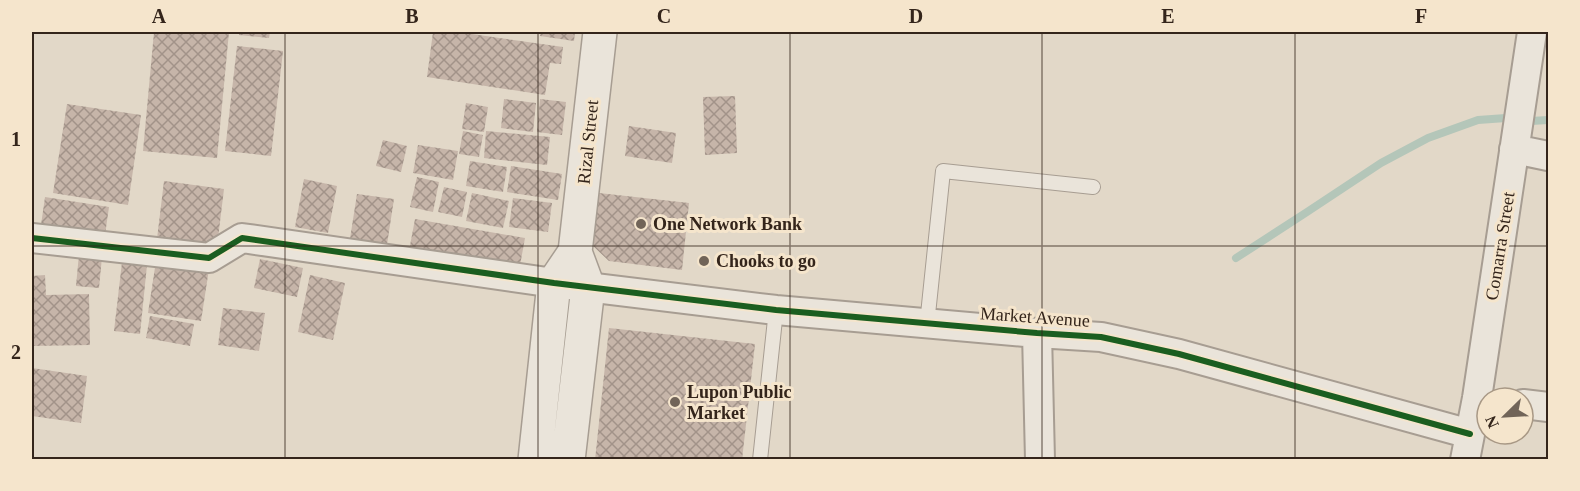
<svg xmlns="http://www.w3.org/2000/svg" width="1580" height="491" font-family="'Times New Roman',serif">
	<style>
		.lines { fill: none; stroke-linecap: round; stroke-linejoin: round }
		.stream { stroke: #b4c6b9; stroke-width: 8 }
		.building { fill: url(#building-cross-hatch) }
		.service-casing { stroke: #a79d92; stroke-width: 16 }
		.minor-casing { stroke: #a79d92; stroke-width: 32 }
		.tertiary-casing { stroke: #a79d92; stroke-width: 36 }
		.service { stroke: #eae4da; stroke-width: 14 }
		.minor { stroke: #eae4da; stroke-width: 28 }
		.tertiary { stroke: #eae4da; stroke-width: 33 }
		.cycleway-casing { stroke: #f5e5cc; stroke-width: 10 }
		.cycleway { stroke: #1b5e20; stroke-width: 6 }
		.grid { fill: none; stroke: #34251b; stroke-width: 1.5; stroke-opacity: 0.55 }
		.poi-dot { fill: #716458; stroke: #f5e5cc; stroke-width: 2 }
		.labels { text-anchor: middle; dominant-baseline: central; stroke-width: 6; stroke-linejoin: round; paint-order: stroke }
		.street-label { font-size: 18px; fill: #34251b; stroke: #f5e5cc }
		.poi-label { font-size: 18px; font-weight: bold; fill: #34251b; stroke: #f5e5cc; text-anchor: start }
		.neatline { fill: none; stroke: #34251b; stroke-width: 2 }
		.grid-label { font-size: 20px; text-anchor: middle; font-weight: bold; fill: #34251b }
	</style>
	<defs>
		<pattern id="building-cross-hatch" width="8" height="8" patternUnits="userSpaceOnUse" patternTransform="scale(1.5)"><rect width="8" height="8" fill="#c6b5a9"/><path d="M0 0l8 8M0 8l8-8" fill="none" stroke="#a29389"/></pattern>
	</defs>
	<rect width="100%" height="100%" fill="#e2d8c8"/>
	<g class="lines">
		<path class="stream" d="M1531,121L1548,120
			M1236,258L1307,212L1381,163L1428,138L1478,120L1506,118"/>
	</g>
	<path class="building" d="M154,32H229L217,158L143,151Z
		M239,32H270L269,38L239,35Z
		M433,32H458L563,47L561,64L550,63L545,95L427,77Z
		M541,32H575L574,41L540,36Z
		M237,46L283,51L271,156L225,151Z
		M735,96L737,153L705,155L703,97Z
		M504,99L536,103L533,132L501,128Z
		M540,99L566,102L562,135L537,132Z
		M466,103L488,107L484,132L462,129Z
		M67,104L141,115L128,205L53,193Z
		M629,126L676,133L672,163L625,156Z
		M463,131L483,135L479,157L459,154Z
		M486,131L550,137L547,165L484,158Z
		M383,140L407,146L401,172L376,166Z
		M418,145L458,151L453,180L413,173Z
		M470,161L507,167L503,192L466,186Z
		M511,166L562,174L558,200L507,192Z
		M417,177L439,182L433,212L410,207Z
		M304,179L337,186L328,233L295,227Z
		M164,181L224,189L216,255L156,247Z
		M444,187L467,192L462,217L438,212Z
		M472,193L509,201L503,228L466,221Z
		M599,193L689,203L682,270L609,261L593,246Z
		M357,194L394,199L386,251L349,245Z
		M45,197L109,207L105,235L41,225Z
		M513,198L552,203L548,232L509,227Z
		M415,219L525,238L519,271L409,251Z
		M79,254L102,257L99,288L76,286Z
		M260,259L303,268L297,297L254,288Z
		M156,261L209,269L201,321L148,313Z
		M122,262L147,265L140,334L114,331Z
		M45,275L46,295L89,294L90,345L32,346V276Z
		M310,275L345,283L333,340L298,332Z
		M223,308L265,313L259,351L218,345Z
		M150,316L194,324L190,346L146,338Z
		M609,328L755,344L742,460H595Z
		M32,368L87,376L81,423L32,416Z"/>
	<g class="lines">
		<g class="service-casing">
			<path id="service" d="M927,324L943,171L1093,187
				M760,460L776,310"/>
		</g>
		<g class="minor-casing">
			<path id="minor" d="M1514,149L1548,156
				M32,238L209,258L242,238L554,283L776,310L1037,333L1101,337L1179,354L1470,434
				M1037,333L1040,460
				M1523,404L1548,407
				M1465,460L1477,398L1532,32"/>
		</g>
		<g class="tertiary-casing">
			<path id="tertiary" d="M535,460L554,283L575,252
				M568,460L588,287L575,252L600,32"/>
		</g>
		<use href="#service" class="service"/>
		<use href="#minor" class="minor"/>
		<use href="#tertiary" class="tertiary"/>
		<g class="cycleway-casing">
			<path id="cycleway" d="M32,238L209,258L242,238L554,283L776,310L1037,333L1101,337L1179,354L1470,434"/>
		</g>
		<use href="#cycleway" class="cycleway"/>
	</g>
	<path class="grid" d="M285,32V460M538,32V460M790,32V460M1042,32V460M1295,32V460M32,246H1548"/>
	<g class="poi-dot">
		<circle cx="641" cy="224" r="6"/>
		<circle cx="704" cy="261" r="6"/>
		<circle cx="675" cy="402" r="6"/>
	</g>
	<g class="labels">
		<g class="street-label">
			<text transform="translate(588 142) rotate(-84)">Rizal Street</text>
			<text transform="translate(1500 246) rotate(-81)">Comarra Street</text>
			<text transform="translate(1035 317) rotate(4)">Market Avenue</text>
		</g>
		<g class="poi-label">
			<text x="653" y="224">One Network Bank</text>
			<text x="716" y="261">Chooks to go</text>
			<text x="687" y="392">Lupon Public<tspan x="687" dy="21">Market</tspan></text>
		</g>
	</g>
	<rect width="1580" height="491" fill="none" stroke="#f5e5cc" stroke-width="66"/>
	<g transform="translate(1505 416) rotate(246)"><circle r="28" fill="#f5e5cc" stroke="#a89885" stroke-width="1.5"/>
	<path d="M0-4.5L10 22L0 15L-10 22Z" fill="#716458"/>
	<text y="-9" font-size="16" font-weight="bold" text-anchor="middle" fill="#34251b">N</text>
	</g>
	<rect x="33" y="33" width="1514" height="425" class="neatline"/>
	<g class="grid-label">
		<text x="159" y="23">A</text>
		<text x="412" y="23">B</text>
		<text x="664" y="23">C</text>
		<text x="916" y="23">D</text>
		<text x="1168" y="23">E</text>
		<text x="1421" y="23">F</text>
		<text x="16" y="146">1</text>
		<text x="16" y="359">2</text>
	</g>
</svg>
